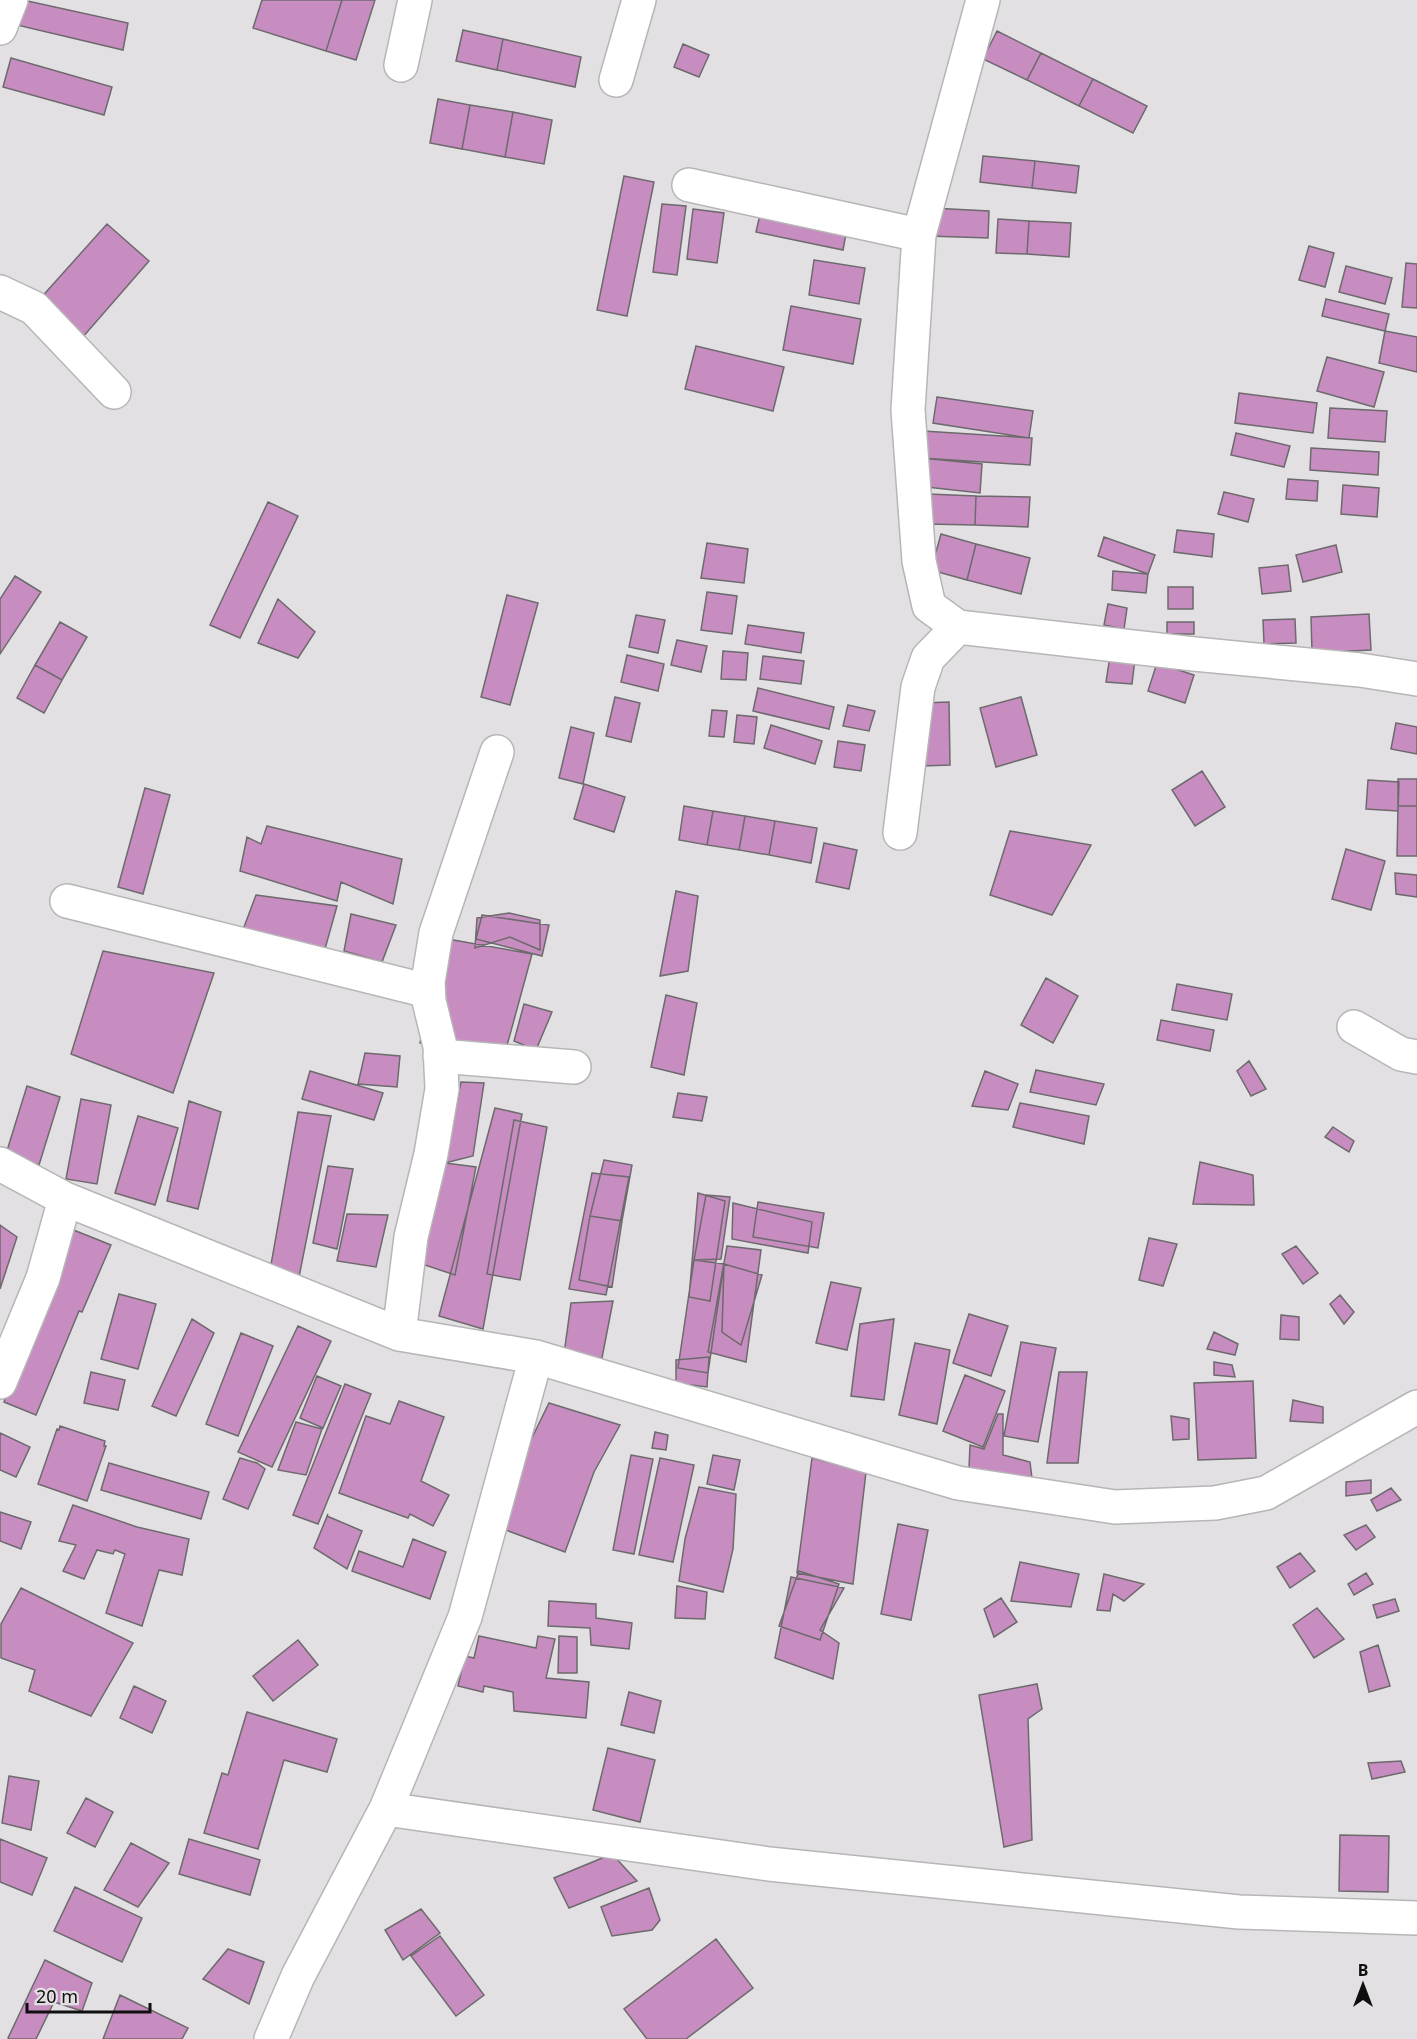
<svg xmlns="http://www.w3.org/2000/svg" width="1417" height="2039" font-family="'Noto Sans',sans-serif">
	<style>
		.building { fill: #c88dc0; stroke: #6d6a6d; stroke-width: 1.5 }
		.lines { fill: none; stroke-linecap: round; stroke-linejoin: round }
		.street-casing { stroke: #b7b5b7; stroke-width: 36 }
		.street { stroke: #fff; stroke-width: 33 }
	</style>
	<rect width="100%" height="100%" fill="#e3e0e3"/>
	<path class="building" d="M23,0L128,23L123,50L17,25Z
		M262,0H342L326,51L253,28Z
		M342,0H375L356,60L326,51Z
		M463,30L503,39L497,70L456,61Z
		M997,31L1041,53L1027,80L983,59Z
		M503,39L581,57L575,87L497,70Z
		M683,44L709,55L699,77L674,67Z
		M1041,53L1093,79L1079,106L1027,80Z
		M11,58L112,87L104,115L3,87Z
		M1093,79L1147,106L1133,133L1079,106Z
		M438,99L470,105L462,149L430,143Z
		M470,105L513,112L505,157L462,149Z
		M513,112L552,120L544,164L505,157Z
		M983,156L1035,161L1032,188L980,182Z
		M1035,161L1079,166L1076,193L1032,188Z
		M624,176L654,182L627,316L597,310Z
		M662,204L686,206L677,275L653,272Z
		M762,206L848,223L843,250L756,232Z
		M931,208L989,211L988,238L929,236Z
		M693,209L724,213L717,263L687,259Z
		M998,219L1029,221L1027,254L996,253Z
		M1029,221L1071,223L1069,257L1027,254Z
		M107,224L149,261L82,338L39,300Z
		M1309,246L1334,253L1325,287L1299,280Z
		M814,260L865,268L859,304L809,295Z
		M1406,263L1417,264V308L1402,307Z
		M1346,266L1392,278L1385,304L1339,292Z
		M1326,299L1389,314L1385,331L1322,316Z
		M791,306L861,319L853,364L783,350Z
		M1385,331L1417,337V372L1379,363Z
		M696,346L784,367L773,411L685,389Z
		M1327,357L1384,372L1374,407L1317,391Z
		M1239,393L1317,403L1313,433L1235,423Z
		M937,397L1033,411L1029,438L933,423Z
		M1330,408L1387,411L1385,442L1328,438Z
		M923,431L1032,438L1030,465L921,458Z
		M1236,433L1290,446L1284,467L1231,455Z
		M1311,448L1379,452L1378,475L1310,470Z
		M921,458L982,464L980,493L918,486Z
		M1288,479L1318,481L1317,501L1286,499Z
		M1343,485L1379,488L1377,517L1341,514Z
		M1224,492L1254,499L1248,522L1218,514Z
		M928,494L976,496L975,525L927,524Z
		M976,496L1030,497L1028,527L975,525Z
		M268,502L298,516L240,638L210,625Z
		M1177,530L1214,534L1212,557L1174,552Z
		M941,534L976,544L967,580L931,570Z
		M1104,537L1155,555L1148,574L1098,556Z
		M707,543L748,549L744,583L701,578Z
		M976,544L1030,558L1021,594L967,580Z
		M1336,545L1342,572L1303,582L1296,555Z
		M1288,565L1291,591L1262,594L1259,568Z
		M1113,571L1148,574L1146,593L1112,590Z
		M15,576L41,592L0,654V599Z
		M1168,587H1193V609H1168Z
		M707,592L737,596L732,634L701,630Z
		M507,595L538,603L510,705L481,697Z
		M278,599L315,632L298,658L258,643Z
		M1108,604L1127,608L1124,629L1104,625Z
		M1369,614L1371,650L1312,653L1311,617Z
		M636,615L665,620L658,653L629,647Z
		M1295,619L1296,643L1264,644L1263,620Z
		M60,622L87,637L62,680L35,665Z
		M1167,622H1194V634H1167Z
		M748,625L804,633L801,653L745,644Z
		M677,640L707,646L701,672L671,665Z
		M723,651L748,653L746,680L721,679Z
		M627,655L664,664L658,691L621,682Z
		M763,656L804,661L801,684L760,679Z
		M1110,656L1135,659L1132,684L1106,682Z
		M1157,663L1194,675L1185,703L1148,691Z
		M35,665L62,680L44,713L17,698Z
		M758,688L834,707L829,729L753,711Z
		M615,697L640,703L631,742L606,736Z
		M1021,697L1037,755L996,767L980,708Z
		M949,702L950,765L922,766L921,703Z
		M848,705L875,711L869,731L843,726Z
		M712,710L727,711L724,737L709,736Z
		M737,715L757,717L754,744L734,742Z
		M1396,723L1417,727V754L1391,749Z
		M771,725L822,741L815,764L764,748Z
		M571,727L594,733L583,784L559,778Z
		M838,741L865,745L861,771L834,767Z
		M1202,771L1225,807L1195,826L1172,790Z
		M1398,779H1417V806H1398Z
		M1368,780L1399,782L1398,811L1366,809Z
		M584,784L625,797L614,832L574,819Z
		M145,788L170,795L143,894L118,887Z
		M684,806L713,811L707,845L679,840Z
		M1398,806H1417V856H1397Z
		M713,811L745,816L739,850L707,845Z
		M745,816L775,821L769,855L739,850Z
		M775,821L817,828L811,863L769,855Z
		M267,826L402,859L393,904L341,882L337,901L240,871L247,837L261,844Z
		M1010,831L1091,845L1052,915L990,895Z
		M824,843L857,850L849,889L816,882Z
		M1346,849L1385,861L1371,910L1332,899Z
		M1395,873L1417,875V897L1396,894Z
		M676,891L698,896L688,971L660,976Z
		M256,895L337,906L323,956L241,935Z
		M509,913L540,920V950L510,937L475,948L477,918Z
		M351,914L396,925L382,962L344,951Z
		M482,915L549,925L542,956L476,939Z
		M442,938L532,954L502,1064L420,1043Z
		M103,951L214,973L173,1093L71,1054Z
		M1046,978L1078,996L1053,1043L1021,1025Z
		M1177,984L1232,994L1227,1020L1172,1010Z
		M666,995L697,1003L684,1075L651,1067Z
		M524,1004L552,1012L536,1050L514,1041Z
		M1161,1020L1214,1030L1210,1051L1157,1040Z
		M365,1053L400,1056L397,1087L358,1084Z
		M1249,1061L1266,1089L1251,1096L1237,1071Z
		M1036,1070L1104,1084L1096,1105L1030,1092Z
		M310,1071L383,1093L374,1120L302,1099Z
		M985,1071L1018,1084L1008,1110L972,1106Z
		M461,1082L484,1083L473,1156L445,1163Z
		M27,1086L60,1097L39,1165L6,1154Z
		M678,1093L707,1097L702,1121L673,1117Z
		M81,1099L111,1105L97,1184L66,1179Z
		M189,1101L221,1112L198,1209L167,1201Z
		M1020,1103L1089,1116L1084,1144L1013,1127Z
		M495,1108L522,1114L483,1329L439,1316Z
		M298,1112L331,1116L298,1282L269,1276Z
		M138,1116L178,1128L155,1205L115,1193Z
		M514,1120L547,1127L520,1280L487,1274Z
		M1333,1127L1354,1141L1349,1152L1325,1137Z
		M604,1160L632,1165L622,1221L590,1216Z
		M1200,1162L1253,1175L1254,1205L1193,1204Z
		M445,1163L476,1167L455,1275L422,1264Z
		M328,1166L353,1169L337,1249L313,1243Z
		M592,1173L629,1177L606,1295L569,1289Z
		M698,1193L725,1201L710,1301L689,1297Z
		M706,1195L730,1197L721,1259L694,1260Z
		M758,1202L824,1213L818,1248L753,1237Z
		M733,1203L812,1222L808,1253L732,1239Z
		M347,1214L388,1215L376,1267L337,1261Z
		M590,1216L622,1221L612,1287L579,1280Z
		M0,1225L17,1237L0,1289Z
		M71,1229L111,1245L82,1312L79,1311L36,1415L4,1402Z
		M1149,1238L1177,1244L1163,1286L1139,1280Z
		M727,1246L761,1250L746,1362L708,1352Z
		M1296,1246L1318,1273L1303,1284L1282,1254Z
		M694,1260L724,1264L708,1373L678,1368Z
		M724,1264L762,1275L741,1345L722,1332Z
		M831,1282L861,1288L847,1350L816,1343Z
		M119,1294L156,1304L138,1369L101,1359Z
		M1340,1295L1354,1312L1344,1324L1330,1304Z
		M613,1301L601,1363L564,1354L571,1303Z
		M969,1314L1008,1326L991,1376L953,1363Z
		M1281,1315L1299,1317V1340L1280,1339Z
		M192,1319L214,1333L176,1416L152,1406Z
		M894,1319L884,1400L851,1396L860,1324Z
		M298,1326L331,1341L272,1467L238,1452Z
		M1214,1332L1238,1344L1235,1355L1207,1349Z
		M241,1333L273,1346L238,1436L206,1424Z
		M1021,1342L1056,1348L1038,1442L1004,1436Z
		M915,1343L950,1350L937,1424L899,1415Z
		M709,1357L707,1387L676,1383V1360Z
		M1214,1362L1232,1365L1235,1377L1214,1375Z
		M91,1372L125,1380L118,1410L84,1403Z
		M1059,1372H1087L1078,1463H1047Z
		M965,1375L1005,1391L983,1447L943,1431Z
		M317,1376L341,1386L323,1428L300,1418Z
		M1253,1381L1256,1458L1198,1460L1194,1383Z
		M345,1384L371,1394L318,1524L293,1515Z
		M1293,1400L1323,1407V1423L1290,1421Z
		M399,1401L444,1417L421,1481L449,1495L433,1526L410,1514L408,1518L339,1493L366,1416L390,1424Z
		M549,1403L620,1425L594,1472L565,1552L495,1526L528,1446Z
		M998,1414H1003V1455L1030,1462L1032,1478L969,1469L970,1445L984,1449Z
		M1171,1416L1189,1419V1439L1173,1440Z
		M296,1422L322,1429L306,1475L278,1470Z
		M60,1426L105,1441L104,1446H106L87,1501L38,1484L57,1429L59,1430Z
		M655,1432L668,1435L666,1450L652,1448Z
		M0,1433L30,1447L16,1477L0,1470Z
		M631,1455L653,1459L634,1554L613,1550Z
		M713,1455L740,1460L734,1490L707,1484Z
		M240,1458L257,1463L265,1469L248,1509L223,1499Z
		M660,1458L694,1465L673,1562L639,1555Z
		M812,1458L866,1472L853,1584L797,1573Z
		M109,1463L209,1492L201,1519L101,1490Z
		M1371,1480V1493L1346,1496V1482Z
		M699,1487L736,1494L733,1549L723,1592L679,1581L685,1539Z
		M1391,1488L1401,1500L1377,1511L1371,1500Z
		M73,1505L137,1527L189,1539L182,1575L159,1570L142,1626L106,1613L125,1554L115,1550L113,1554L97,1550L84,1579L63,1571L76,1545L59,1541Z
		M0,1512L31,1522L21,1549L0,1541Z
		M328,1514L327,1516L362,1531L347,1569L314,1548Z
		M898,1524L928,1530L911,1620L881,1614Z
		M1366,1525L1375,1537L1356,1550L1344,1535Z
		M413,1539L446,1552L430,1599L352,1571L359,1551L403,1567Z
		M1300,1553L1315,1571L1290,1588L1277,1567Z
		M1020,1562L1079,1574L1071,1607L1011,1601Z
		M799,1571L839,1584L820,1640L779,1626Z
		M1366,1573L1373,1584L1354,1595L1348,1584Z
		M1104,1574L1144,1584L1124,1601L1113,1594L1110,1611L1097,1610Z
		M791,1577L844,1588L820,1630L839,1643L833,1679L775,1658Z
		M677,1586L707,1592L705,1619L675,1618Z
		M21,1588L133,1643L91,1716L29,1691L35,1670L1,1658V1624Z
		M1001,1598L1017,1622L994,1637L984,1609Z
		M1395,1599L1399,1611L1377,1618L1373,1605Z
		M549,1601L596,1604V1618L632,1623L629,1649L591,1645L590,1628L548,1626Z
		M1317,1608L1344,1639L1314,1658L1293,1625Z
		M479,1636L536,1648L538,1636L555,1639L546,1678L589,1682L586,1718L514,1711L513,1692L484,1686L483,1692L458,1686L465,1656L474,1658Z
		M559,1636L577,1637V1673H558Z
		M298,1640L318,1665L273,1701L253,1676Z
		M1378,1645L1390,1686L1369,1692L1360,1652Z
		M1037,1684L1042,1709L1028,1719L1032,1840L1004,1847L979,1695Z
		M134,1686L166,1701L152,1733L120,1718Z
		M629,1692L661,1701L654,1733L621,1725Z
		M247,1712L337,1739L327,1772L284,1760L258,1849L204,1833L222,1773L228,1775Z
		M608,1748L655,1760L640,1822L593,1810Z
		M1401,1761L1405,1772L1372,1779L1368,1763Z
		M9,1776L39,1781L31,1830L2,1823Z
		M86,1798L113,1812L95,1847L67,1833Z
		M1340,1835L1389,1836L1388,1892L1339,1891Z
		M0,1839L47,1858L32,1895L0,1882Z
		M189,1839L260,1860L250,1895L179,1874Z
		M131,1843L169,1863L138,1907L104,1890Z
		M612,1854L637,1881L569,1908L554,1878Z
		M75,1887L142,1918L122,1962L54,1931Z
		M649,1888L660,1920L652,1930L612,1936L601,1907Z
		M421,1909L440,1933L403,1960L385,1930Z
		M440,1936L484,1995L456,2016L411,1956Z
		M716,1939L753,1988L686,2039H647L624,2009Z
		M228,1949L264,1962L249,2004L203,1979Z
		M45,1960L92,1983L82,2011L54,2002L36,2039H10L8,2038Z
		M120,1995L188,2028L182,2039H103Z"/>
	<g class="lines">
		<g class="street-casing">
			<path id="street" d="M983,0L919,235L908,410L919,561L929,606L958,627L1194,654L1360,670L1417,679
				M0,28L11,0
				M401,65L415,0
				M616,80L639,0
				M689,185L919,235
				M0,292L34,308L114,392
				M900,833L918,687L928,658L958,627
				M67,901L428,991
				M1354,1027L1401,1054L1417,1057
				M440,1056L574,1067
				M0,1164L65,1199L399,1334L536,1357L958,1483L1115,1507L1215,1503L1266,1493L1417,1407
				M399,1334L411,1237L431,1154L442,1089L440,1046L429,1001L428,982L436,933L497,752
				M0,1382L43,1278L65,1199
				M386,1809L769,1864L1239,1912L1417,1918
				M271,2039L298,1976L386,1809L465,1617L536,1357"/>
		</g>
		<use href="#street" class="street"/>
	</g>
	<g transform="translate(1363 1985)" stroke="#e3e0e3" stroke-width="4.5" paint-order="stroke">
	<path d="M0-4.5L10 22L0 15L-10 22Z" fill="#100f0f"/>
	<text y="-9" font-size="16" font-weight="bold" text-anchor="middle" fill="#100f0f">B</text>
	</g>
	<path d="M27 2003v9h123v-9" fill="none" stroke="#100f0f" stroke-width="3"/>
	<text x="36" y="2003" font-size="18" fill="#100f0f" stroke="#e3e0e3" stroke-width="4.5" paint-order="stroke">20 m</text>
</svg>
